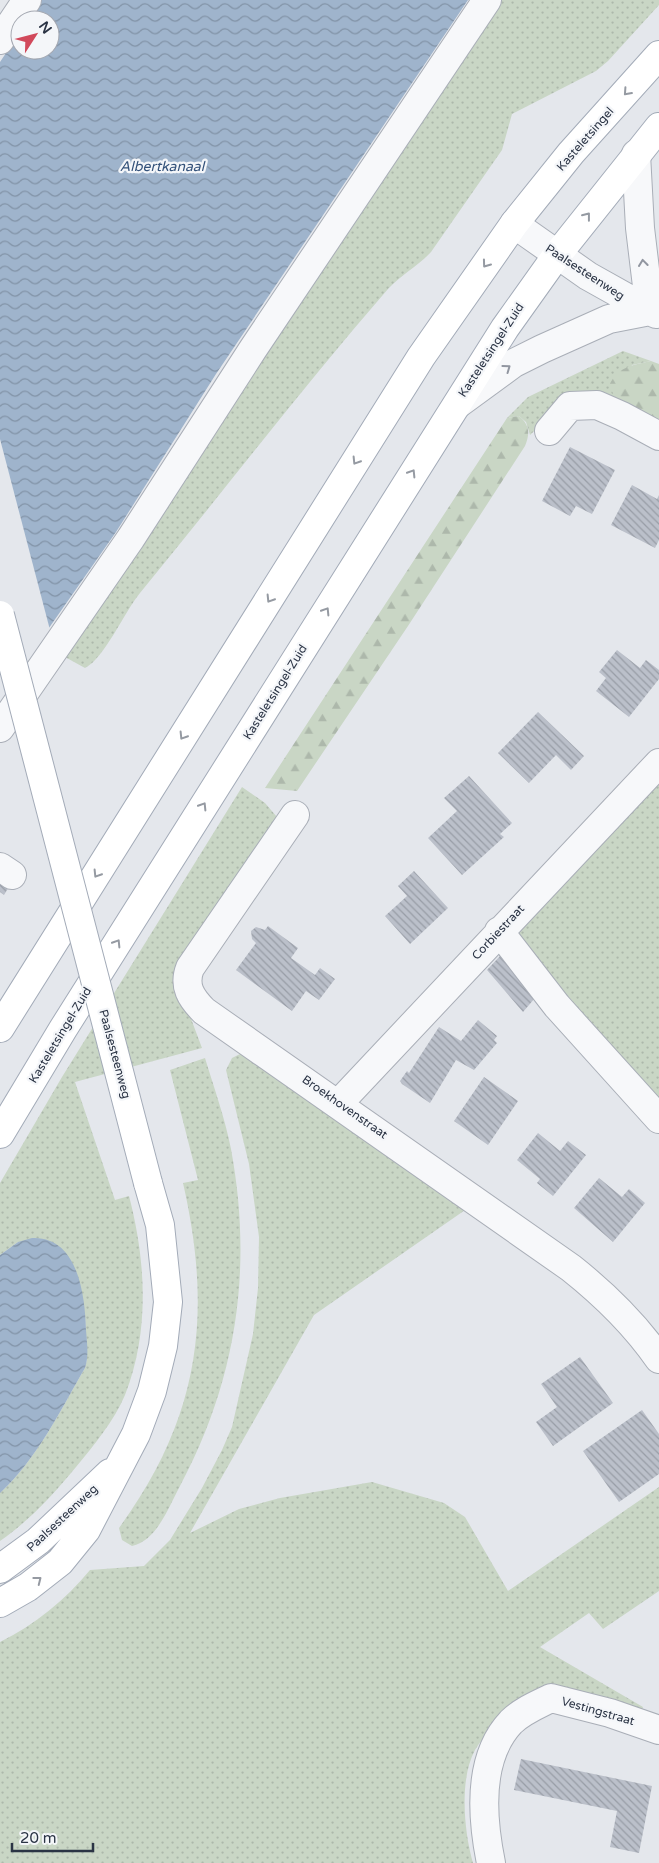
<svg xmlns="http://www.w3.org/2000/svg" width="659" height="1863" font-family="'Varela Round',sans-serif">
	<style>
		.grass { fill: url(#grass-dots) }
		.forest { fill: url(#forest-firs) }
		.water { fill: url(#water-waves) }
		.pier { fill: #e4e7ec }
		.building { fill: url(#building-back-hatch) }
		.lines { fill: none; stroke-linecap: round; stroke-linejoin: round }
		.minor-casing { stroke: #a9aeb7; stroke-width: 30 }
		.major-casing { stroke: #a3abb8; stroke-width: 30 }
		.minor { stroke: #f7f8fa; stroke-width: 28 }
		.major { stroke: #fff; stroke-width: 28 }
		.major-bridge-casing { stroke: #a3abb8; stroke-width: 30; stroke-linecap: butt }
		.major-bridge { stroke: #fff; stroke-width: 28 }
		.oneway { stroke: #959aa2 }
		.oneway2 { stroke: #9196a0 }
		.labels { text-anchor: middle; dominant-baseline: central; stroke-width: 4.5; stroke-linejoin: round; paint-order: stroke }
		.street-label { font-size: 12px; fill: #2b3445; stroke: #f4f6f9 }
		.water-label { font-size: 14px; font-style: italic; fill: #34527a; stroke: #f4f6f9 }
	</style>
	<defs>
		<pattern id="grass-dots" width="8" height="8" patternUnits="userSpaceOnUse" patternTransform="scale(1.25)"><rect width="8" height="8" fill="#c9d6c5"/><path d="M2 2h.1M6 6h.1" fill="none" stroke="#adb8ab" stroke-width="1.8" stroke-linecap="round"/></pattern>
		<pattern id="forest-firs" width="22" height="20" patternUnits="userSpaceOnUse" patternTransform="scale(1.25)"><rect width="22" height="20" fill="#c9d6c5"/><path d="M5 1l3.5 6h-7zM16 11l3.5 6h-7z" fill="#adb8ab"/></pattern>
		<pattern id="water-waves" width="16" height="10" patternUnits="userSpaceOnUse" patternTransform="scale(1.25)"><rect width="16" height="10" fill="#9fb4cc"/><path d="M0 5q4-4 8 0t8 0" fill="none" stroke="#8293a7"/></pattern>
		<pattern id="building-back-hatch" width="6" height="6" patternUnits="userSpaceOnUse" patternTransform="scale(1.25)"><rect width="6" height="6" fill="#bbc0ca"/><path d="M-1 5l2 2M0 0l6 6M5-1l2 2" fill="none" stroke="#989da6"/></pattern>
	</defs>
	<rect width="100%" height="100%" fill="#e4e7ec"/>
	<path class="grass" d="M496,0H659V5L608,61L596,71L512,114L502,150L431,252C418,266 401,275 388,289C302,388 223,492 140,593C125,611 104,659 85,668L65,657Z
		M623,351L651,361L632,365L618,402L552,414L530,435L526,422L519,416L507,418L528,397Z
		M659,781V1109L513,935Z
		M242,787L265,803L277,817L175,976L202,1048L75,1082L115,1200L129,1196C146,1261 150,1331 125,1395C114,1421 94,1445 76,1467C53,1495 30,1520 0,1541V1493C37,1459 60,1411 85,1368L87,1359L85,1315L18,1242L0,1255V1183L62,1077Z
		M242,1053L468,1208L314,1315L190,1533L239,1509L280,1498L372,1482L444,1503L465,1517L508,1591L659,1487V1591L603,1629L589,1613L540,1647L643,1707L639,1719L508,1707C498,1721 484,1735 475,1750C459,1779 464,1832 473,1863H0V1642C36,1624 65,1600 90,1570L144,1566L170,1540L202,1488L222,1450L232,1427L253,1334L258,1288L259,1237L249,1164L226,1070L232,1058Z
		M205,1058C214,1088 225,1118 231,1149C253,1268 237,1379 180,1486C169,1506 157,1541 132,1546L122,1540L119,1528C200,1417 213,1315 183,1183L198,1180L170,1070Z"/>
	<path class="forest" d="M651,361L659,364V421L618,402L609,386C617,367 632,365 651,361Z
		M519,416C530,425 530,434 525,446L408,626L297,791L265,788L507,418Z"/>
	<path class="water" d="M42,0H468L216,374L116,532L0,698V62L20,32V50H50V20H28Z
		M32,1238C78,1236 85,1295 86,1330C87,1343 89,1356 85,1368C60,1411 37,1459 0,1493V1255L18,1242Z"/>
	<path class="pier" d="M0,439L50,630L0,701Z"/>
	<path class="building" d="M570,447L615,470L592,514L576,506L570,516L542,501Z
		M632,485L657,499L659,495V540L655,548L611,525Z
		M617,650L640,668L646,660L659,670V679L629,717L596,691L606,678L599,672Z
		M538,712L584,756L571,770L556,755L529,783L498,753Z
		M469,776L512,823L500,834L504,837L462,875L428,838L457,811L444,798Z
		M414,871L448,908L410,944L385,916L407,896L398,886Z
		M0,879L10,885L4,895L0,892Z
		M268,926L298,948L291,958L315,975L320,968L335,979L319,1000L306,991L292,1011L236,970L256,943L252,939L251,931L256,927L265,930Z
		M500,956L535,998L523,1012L487,970Z
		M478,1020L497,1036L494,1040L497,1043L474,1070L456,1060L430,1103L402,1084L400,1081L407,1071L409,1073L439,1027L461,1041Z
		M484,1077L518,1101L488,1145L454,1121Z
		M538,1133L560,1151L568,1141L586,1155L553,1196L537,1183L540,1179L517,1160Z
		M599,1178L622,1197L629,1189L645,1203L613,1242L574,1208Z
		M580,1357L613,1403L553,1446L536,1422L557,1407L541,1384Z
		M642,1410L659,1434V1474L619,1502L583,1451Z
		M521,1759L652,1786L639,1853L610,1847L617,1811L514,1790Z"/>
	<g class="lines">
		<g class="minor-casing">
			<path id="minor" d="M0,40L27,0
				M636,154L640,228L650,311
				M514,224L588,276L656,314
				M458,404L514,363L542,349L609,319L650,311
				M549,431L570,406L597,405L622,416L659,436
				M0,728L131,538L253,349L487,0
				M295,815L190,968C183,986 191,998 204,1011L571,1268C605,1295 634,1323 659,1359
				M0,867L12,875
				M499,931L557,1006L659,1119
				M339,1103L659,763
				M491,1863C482,1819 477,1758 511,1722C522,1711 537,1705 551,1698L610,1713L659,1730"/>
		</g>
		<g class="major-casing">
			<path id="major" d="M0,1028L421,357L514,224L571,153L659,55
				M0,1134L63,1029L505,328L557,255L659,127
				M0,1569L38,1541L110,1473
				M0,1603L28,1587L60,1562L86,1530L136,1434L152,1391L163,1346L168,1302L160,1225L148,1183"/>
		</g>
		<use href="#minor" class="minor"/>
		<use href="#major" class="major"/>
		<g class="major-bridge-casing">
			<path id="major-bridge" d="M0,615L148,1183"/>
		</g>
		<use href="#major-bridge" class="major-bridge"/>
	</g>
	<defs><path id="oneway-chevron" d="M-2-3.5L2.5 0L-2 3.5" fill="none" stroke-width="1.6" stroke-linecap="round" stroke-linejoin="round" transform="scale(1.25)"/></defs>
	<g class="oneway">
		<use href="#oneway-chevron" transform="translate(627 92) rotate(132)"/>
		<use href="#oneway-chevron" transform="translate(587 216) rotate(-52)"/>
		<use href="#oneway-chevron" transform="translate(486 264) rotate(126)"/>
		<use href="#oneway-chevron" transform="translate(356 461) rotate(122)"/>
		<use href="#oneway-chevron" transform="translate(412 473) rotate(-58)"/>
		<use href="#oneway-chevron" transform="translate(270 599) rotate(122)"/>
		<use href="#oneway-chevron" transform="translate(326 611) rotate(-58)"/>
		<use href="#oneway-chevron" transform="translate(183 736) rotate(122)"/>
		<use href="#oneway-chevron" transform="translate(203 806) rotate(-58)"/>
		<use href="#oneway-chevron" transform="translate(97 874) rotate(122)"/>
		<use href="#oneway-chevron" transform="translate(117 943) rotate(-58)"/>
		<use href="#oneway-chevron" transform="translate(38 1580) rotate(-38)"/>
	</g>
	<g class="oneway2">
		<use href="#oneway-chevron" transform="translate(643 263) rotate(-97)"/>
		<use href="#oneway-chevron" transform="translate(507 368) rotate(-36)"/>
	</g>
	<g class="labels">
		<g class="street-label">
			<text transform="translate(585 139) rotate(-49)">Kasteletsingel</text>
			<text transform="translate(585 272) rotate(33)">Paalsesteenweg</text>
			<text transform="translate(491 350) rotate(-57)">Kasteletsingel-Zuid</text>
			<text transform="translate(275 692) rotate(-58)">Kasteletsingel-Zuid</text>
			<text transform="translate(498 932) rotate(-47)">Corbiestraat</text>
			<text transform="translate(60 1035) rotate(-59)">Kasteletsingel-Zuid</text>
			<text transform="translate(115 1054) rotate(75)">Paalsesteenweg</text>
			<text transform="translate(345 1107) rotate(35)">Broekhovenstraat</text>
			<text transform="translate(62 1518) rotate(-43)">Paalsesteenweg</text>
			<text transform="translate(598 1711) rotate(16)">Vestingstraat</text>
		</g>
		<g class="water-label">
			<text x="162" y="166">Albertkanaal</text>
		</g>
	</g>
	<g transform="translate(35 35) rotate(54)"><circle r="24" fill="#f4f6f9" stroke="#a4a8b1"/>
	<path d="M0-4L9 19L0 12L-9 19Z" fill="#d1495b"/>
	<text y="-8" font-size="14" font-weight="bold" text-anchor="middle" fill="#2b3445">N</text>
	</g>
	<path d="M12 1843v8h81v-8" fill="none" stroke="#2b3445" stroke-width="2.5"/>
	<text x="20" y="1843" font-size="15" fill="#2b3445" stroke="#f4f6f9" stroke-width="4" paint-order="stroke">20 m</text>
</svg>
